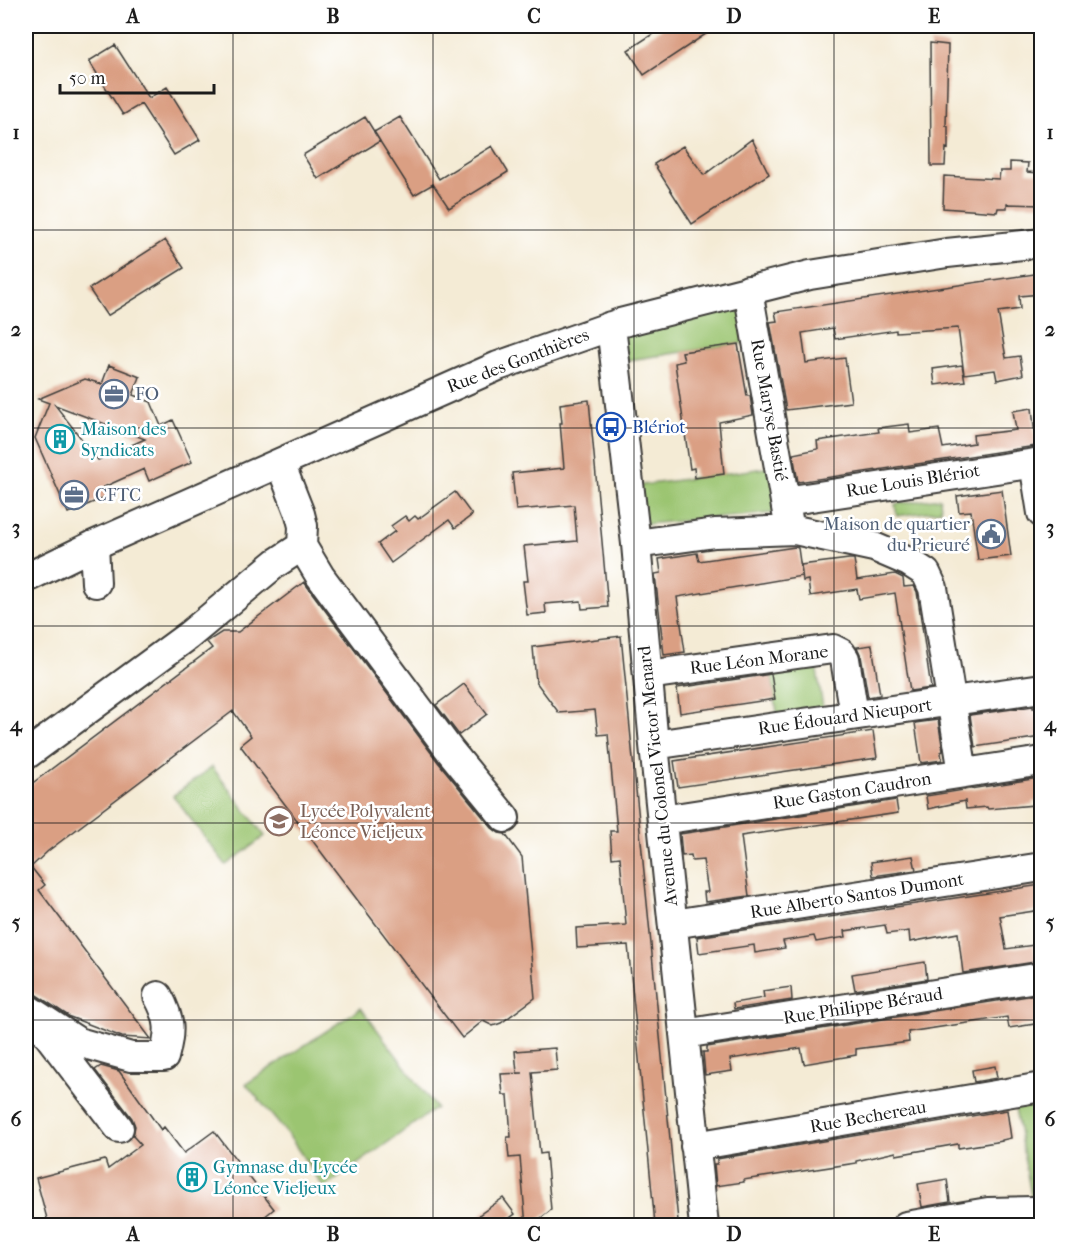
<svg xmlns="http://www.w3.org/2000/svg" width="1067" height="1251" font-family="'IM FELL French Canon',serif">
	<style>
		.green { fill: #9bc571; stroke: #5c7046; stroke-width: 1.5 }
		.building { fill: #da9f83; fill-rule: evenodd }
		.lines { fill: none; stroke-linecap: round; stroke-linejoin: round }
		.minor-casing { stroke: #3c3b38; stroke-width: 32 }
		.minor { stroke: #fff; stroke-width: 28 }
		.grid { fill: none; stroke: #1c1c1c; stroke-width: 1.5; stroke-opacity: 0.55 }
		.labels { text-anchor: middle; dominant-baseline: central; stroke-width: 5; stroke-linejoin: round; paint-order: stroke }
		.street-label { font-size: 18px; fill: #1c1c1c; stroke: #fff }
		.service-label { font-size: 18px; fill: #4e5e75; stroke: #fff; text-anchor: start }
		.transit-label { font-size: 18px; fill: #164399; stroke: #fff; text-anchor: start }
		.culture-label { font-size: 18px; fill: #0d838f; stroke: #fff; text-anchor: start }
		.education-label { font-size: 18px; fill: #785e54; stroke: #fff; text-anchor: start }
		.neatline { fill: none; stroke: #1c1c1c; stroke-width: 2 }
		.grid-label { font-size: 20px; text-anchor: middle; font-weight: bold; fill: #1c1c1c }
	</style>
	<rect width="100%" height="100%" fill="#fff"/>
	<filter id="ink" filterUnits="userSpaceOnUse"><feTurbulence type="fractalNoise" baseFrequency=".0167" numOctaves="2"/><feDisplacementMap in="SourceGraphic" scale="12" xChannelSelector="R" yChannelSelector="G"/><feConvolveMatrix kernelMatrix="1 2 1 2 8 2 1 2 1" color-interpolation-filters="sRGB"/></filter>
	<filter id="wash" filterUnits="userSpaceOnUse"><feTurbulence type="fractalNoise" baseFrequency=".008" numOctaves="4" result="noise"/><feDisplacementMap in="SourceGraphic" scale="24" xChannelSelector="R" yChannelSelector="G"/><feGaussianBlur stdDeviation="1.35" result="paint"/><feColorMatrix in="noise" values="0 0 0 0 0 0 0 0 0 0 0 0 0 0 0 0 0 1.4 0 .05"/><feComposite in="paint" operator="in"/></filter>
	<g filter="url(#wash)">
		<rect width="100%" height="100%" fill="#f4ebd5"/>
		<path class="green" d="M748,290L757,341L615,362L620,323Z
			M779,466L787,512L634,525L629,487Z
			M940,498L941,510L897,516L895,504Z
			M711,648L714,666L646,658Z
			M814,652L825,720L779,726L769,658Z
			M212,767L265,836L226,865L173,796Z
			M361,1008L436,1108L324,1188L289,1136L246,1084Z
			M1041,1087V1200L1034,1211L1012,1092Z"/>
		<g id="blocks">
			<path class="building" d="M665,26H718L644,75L628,50Z
				M930,43L948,45L946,126H948V149L946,148L945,166H931Z
				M115,45L149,98L167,87L200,140L174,155L141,104L123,115L89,61Z
				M365,117L380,141L318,179L303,155Z
				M400,117L439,179L492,146L508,172L449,208L433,184L414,195L374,132Z
				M752,139L769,174L692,224L654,164L683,146L704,175Z
				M1010,162L1028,163L1027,172L1041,173V205L1007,204V208H998L997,212L943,208L944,176L999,179L1000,171H1010Z
				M165,240L184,268L107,316L89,289Z
				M1041,273V294L1019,296L1020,309L998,312L1006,358L1020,356L1023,375L997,380L995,370L964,374L958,328L896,332V330L835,339L833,328L802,333L806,363L845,358L851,402L786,410L770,322L777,321L775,312Z
				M738,344L747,396H750L753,415L719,422L724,474L695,478L694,468L690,469L675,363L684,361L682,352Z
				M109,365L140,377L133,395L151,402L161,426L173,420L192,462L149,481L144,469L104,487L108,496L68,513L35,438L49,403L38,399L85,379L102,384ZM55,405L145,439L98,460Z
				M962,365L965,381L935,385L933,369Z
				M589,400L608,607L582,609L581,601L545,604L546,613L527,615L523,581H528L524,546L577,541L574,505L516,510L512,473L564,468L560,423H562L560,404Z
				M1032,408L1036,446L798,482L793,454L818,449L817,441L879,432L878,428L909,424L910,433L939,429L943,448L974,443L973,435L1016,430L1013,411Z
				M1002,490L1011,556L978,560L971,511L959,512L957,496Z
				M455,492L472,515L455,528L449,520L391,563L378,544L395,531L391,526L405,516L409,521L415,516L418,519Z
				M795,547L798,548L802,576L677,597L685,652L664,655L655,574L661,573L659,559L697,553L699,561Z
				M849,559H854L857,580L895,574L903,578L904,587L914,586L917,592L931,688L910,691L895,593L859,599L857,589L810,596L808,580L803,581L801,565Z
				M304,582L438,762L492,828L499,833L505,834L522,857L535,998L501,1023L493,1026L483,1021L462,1038L240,745L251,736L233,711L48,851L31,867L45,885L39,890L151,1039L122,1037L70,1017L35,994L26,990V788L212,648L207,642L208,641L222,632H238Z
				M621,636L678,1221L655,1224L628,945L577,948L576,928L626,925L620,857L612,858L610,831H617L608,734L598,735L595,710L559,713L536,682L533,647Z
				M872,645L880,695L868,697L861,656L857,647Z
				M771,674L775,699L680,713L677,688Z
				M464,684L487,714L459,735L436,705Z
				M1033,706V708H1036L1041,737L975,747L970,715Z
				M938,720L943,751L941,752L942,760L921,763L915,723Z
				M873,731L877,758L678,787L674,761Z
				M1039,778L1041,779V801L1033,802L1034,805L988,809L987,807L966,809L965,801L928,809L926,796Z
				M896,800L898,813L741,836L749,896L705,902L704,892H708L703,860L692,861L691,855L682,856L680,834Z
				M913,856L916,870L873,876L871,862Z
				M1041,885V910L1000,916L1006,949L1034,945L1035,954L1041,953V961L963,973L958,933L910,942L909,931L887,934L885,925L845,931L846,937L816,942L814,936L783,941L785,948L755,953L754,945L699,953L697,937Z
				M925,962L927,979L855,990L852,974Z
				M791,987L792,1000L734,1009L733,1003L764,998L763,991Z
				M1041,994V1023L1009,1028L1007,1017L908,1032L909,1042L856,1049V1055L804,1064L801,1048L730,1059L732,1071L705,1075L703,1052H707V1047Z
				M555,1048L557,1070L532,1072L540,1154L546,1153L551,1210L531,1226H526L520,1157L509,1158L507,1137H511L508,1095H503L501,1074L523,1073H517L515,1051Z
				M101,1066L119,1071L161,1130L164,1127L184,1153L214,1131L274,1209L253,1226H49L36,1178L105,1160L108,1169L141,1145L133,1136L135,1126L132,1118L95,1070Z
				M995,1066L997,1078L974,1082L972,1070Z
				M1007,1110L1011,1138L1002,1140V1141L958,1148V1144L896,1155V1152L856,1161V1163L743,1180L744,1182L716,1186L714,1164H717V1159Z
				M947,1179L950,1202L922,1207L918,1184Z
				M503,1198L515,1214L499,1226H487L479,1215Z"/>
		</g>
	</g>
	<g filter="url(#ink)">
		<use href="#blocks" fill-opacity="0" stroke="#3c3b38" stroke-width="1.5"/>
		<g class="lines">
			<g class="minor-casing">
				<path id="minor" d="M748,290L788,519
					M611,326L636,544L654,745L704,1226
					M280,463L300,514L303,526L302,546L320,576L451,752L505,818
					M1034,463L1042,513
					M785,501L1042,462
					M636,544L715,533L795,530L874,547L909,562L926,573L933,588L963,773
					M94,545L96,583
					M26,578L94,545L498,366L620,323L810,275L947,253L1042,243
					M648,675L833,649L841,653L845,659L854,715
					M654,745L1035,689L1042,691
					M26,755L188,636L276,563L302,546
					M662,820L1042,761
					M673,924L1042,867
					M26,1008L78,1042L131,1057H164C171,1031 171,1020 158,996
					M42,1027L119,1128
					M684,1034L1042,977
					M695,1146L1042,1087
					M906,1226L988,1212L1034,1211"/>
			</g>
			<use href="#minor" class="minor"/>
		</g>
	</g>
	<path class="grid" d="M233,26V1226M433,26V1226M634,26V1226M834,26V1226M26,230H1042M26,428H1042M26,626H1042M26,823H1042M26,1020H1042"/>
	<defs>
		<g id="office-ring" transform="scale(1.5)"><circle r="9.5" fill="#fff" stroke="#5c6f8a" stroke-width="1.5"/><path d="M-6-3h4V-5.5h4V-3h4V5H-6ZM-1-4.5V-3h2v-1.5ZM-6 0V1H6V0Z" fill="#5c6f8a"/></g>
		<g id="bus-ring" transform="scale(1.5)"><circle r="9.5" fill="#fff" stroke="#1a4fb4" stroke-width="1.5"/><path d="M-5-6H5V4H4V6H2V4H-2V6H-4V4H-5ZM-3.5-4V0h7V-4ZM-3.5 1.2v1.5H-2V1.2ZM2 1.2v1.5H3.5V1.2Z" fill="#1a4fb4"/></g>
		<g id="building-ring" transform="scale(1.5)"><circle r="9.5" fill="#fff" stroke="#0f9aa8" stroke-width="1.5"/><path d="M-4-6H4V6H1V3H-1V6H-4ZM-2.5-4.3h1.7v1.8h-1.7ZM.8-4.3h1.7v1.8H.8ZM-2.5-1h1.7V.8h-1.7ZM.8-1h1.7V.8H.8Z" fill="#0f9aa8"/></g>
		<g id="civic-ring" transform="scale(1.5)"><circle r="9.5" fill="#fff" stroke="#5c6f8a" stroke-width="1.5"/><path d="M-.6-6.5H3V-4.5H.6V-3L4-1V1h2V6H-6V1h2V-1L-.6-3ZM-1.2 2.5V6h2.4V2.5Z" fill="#5c6f8a"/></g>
		<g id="school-ring" transform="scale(1.5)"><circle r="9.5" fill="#fff" stroke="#8d6e63" stroke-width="1.5"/><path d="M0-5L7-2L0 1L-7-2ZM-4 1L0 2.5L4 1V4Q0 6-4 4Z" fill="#8d6e63"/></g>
	</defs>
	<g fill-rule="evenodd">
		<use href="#office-ring" x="114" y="394"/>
		<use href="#bus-ring" x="611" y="427"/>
		<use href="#building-ring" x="60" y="439"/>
		<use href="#office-ring" x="74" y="495"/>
		<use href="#civic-ring" x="991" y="534"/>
		<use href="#school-ring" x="279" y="821"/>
		<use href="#building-ring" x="192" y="1177"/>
	</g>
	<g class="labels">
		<g class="street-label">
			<text transform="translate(518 361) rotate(-21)">Rue des Gonthières</text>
			<text transform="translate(769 410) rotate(80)">Rue Maryse Bastié</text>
			<text transform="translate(913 481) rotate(-9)">Rue Louis Blériot</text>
			<text transform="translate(759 660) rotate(-7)">Rue Léon Morane</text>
			<text transform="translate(845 717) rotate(-8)">Rue Édouard Nieuport</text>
			<text transform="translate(658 776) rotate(-96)">Avenue du Colonel Victor Menard</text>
			<text transform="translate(852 791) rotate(-9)">Rue Gaston Caudron</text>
			<text transform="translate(857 896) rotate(-9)">Rue Alberto Santos Dumont</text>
			<text transform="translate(863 1006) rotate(-9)">Rue Philippe Béraud</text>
			<text transform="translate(868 1117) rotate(-10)">Rue Bechereau</text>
		</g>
		<g class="service-label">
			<text x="135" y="394">FO</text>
			<text x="95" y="495">CFTC</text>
			<text x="970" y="524" text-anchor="end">Maison de quartier<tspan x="970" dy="21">du Prieuré</tspan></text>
		</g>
		<g class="transit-label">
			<text x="632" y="427">Blériot</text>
		</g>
		<g class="culture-label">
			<text x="81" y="429">Maison des<tspan x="81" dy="21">Syndicats</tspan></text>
			<text x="213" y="1167">Gymnase du Lycée<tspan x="213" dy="21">Léonce Vieljeux</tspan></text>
		</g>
		<g class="education-label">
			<text x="300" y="811">Lycée Polyvalent<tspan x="300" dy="21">Léonce Vieljeux</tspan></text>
		</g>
	</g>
	<rect width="1067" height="1251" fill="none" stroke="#fff" stroke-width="66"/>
	<path d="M60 84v9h154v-9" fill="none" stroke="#1c1c1c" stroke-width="3"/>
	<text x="69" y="84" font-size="18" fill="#1c1c1c" stroke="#ffffff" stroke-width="4.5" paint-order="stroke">50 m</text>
	<rect x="33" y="33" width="1001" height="1185" class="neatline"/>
	<g class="grid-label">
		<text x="133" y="23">A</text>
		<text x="333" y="23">B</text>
		<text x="534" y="23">C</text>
		<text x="734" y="23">D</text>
		<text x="934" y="23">E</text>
		<text x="16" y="139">1</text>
		<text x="1050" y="139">1</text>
		<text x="16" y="336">2</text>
		<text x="1050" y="336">2</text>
		<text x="16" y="534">3</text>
		<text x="1050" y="534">3</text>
		<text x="16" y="731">4</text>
		<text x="1050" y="731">4</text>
		<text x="16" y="929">5</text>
		<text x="1050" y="929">5</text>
		<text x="16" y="1126">6</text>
		<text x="1050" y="1126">6</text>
		<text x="133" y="1241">A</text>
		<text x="333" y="1241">B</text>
		<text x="534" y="1241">C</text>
		<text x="734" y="1241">D</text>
		<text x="934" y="1241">E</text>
	</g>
</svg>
